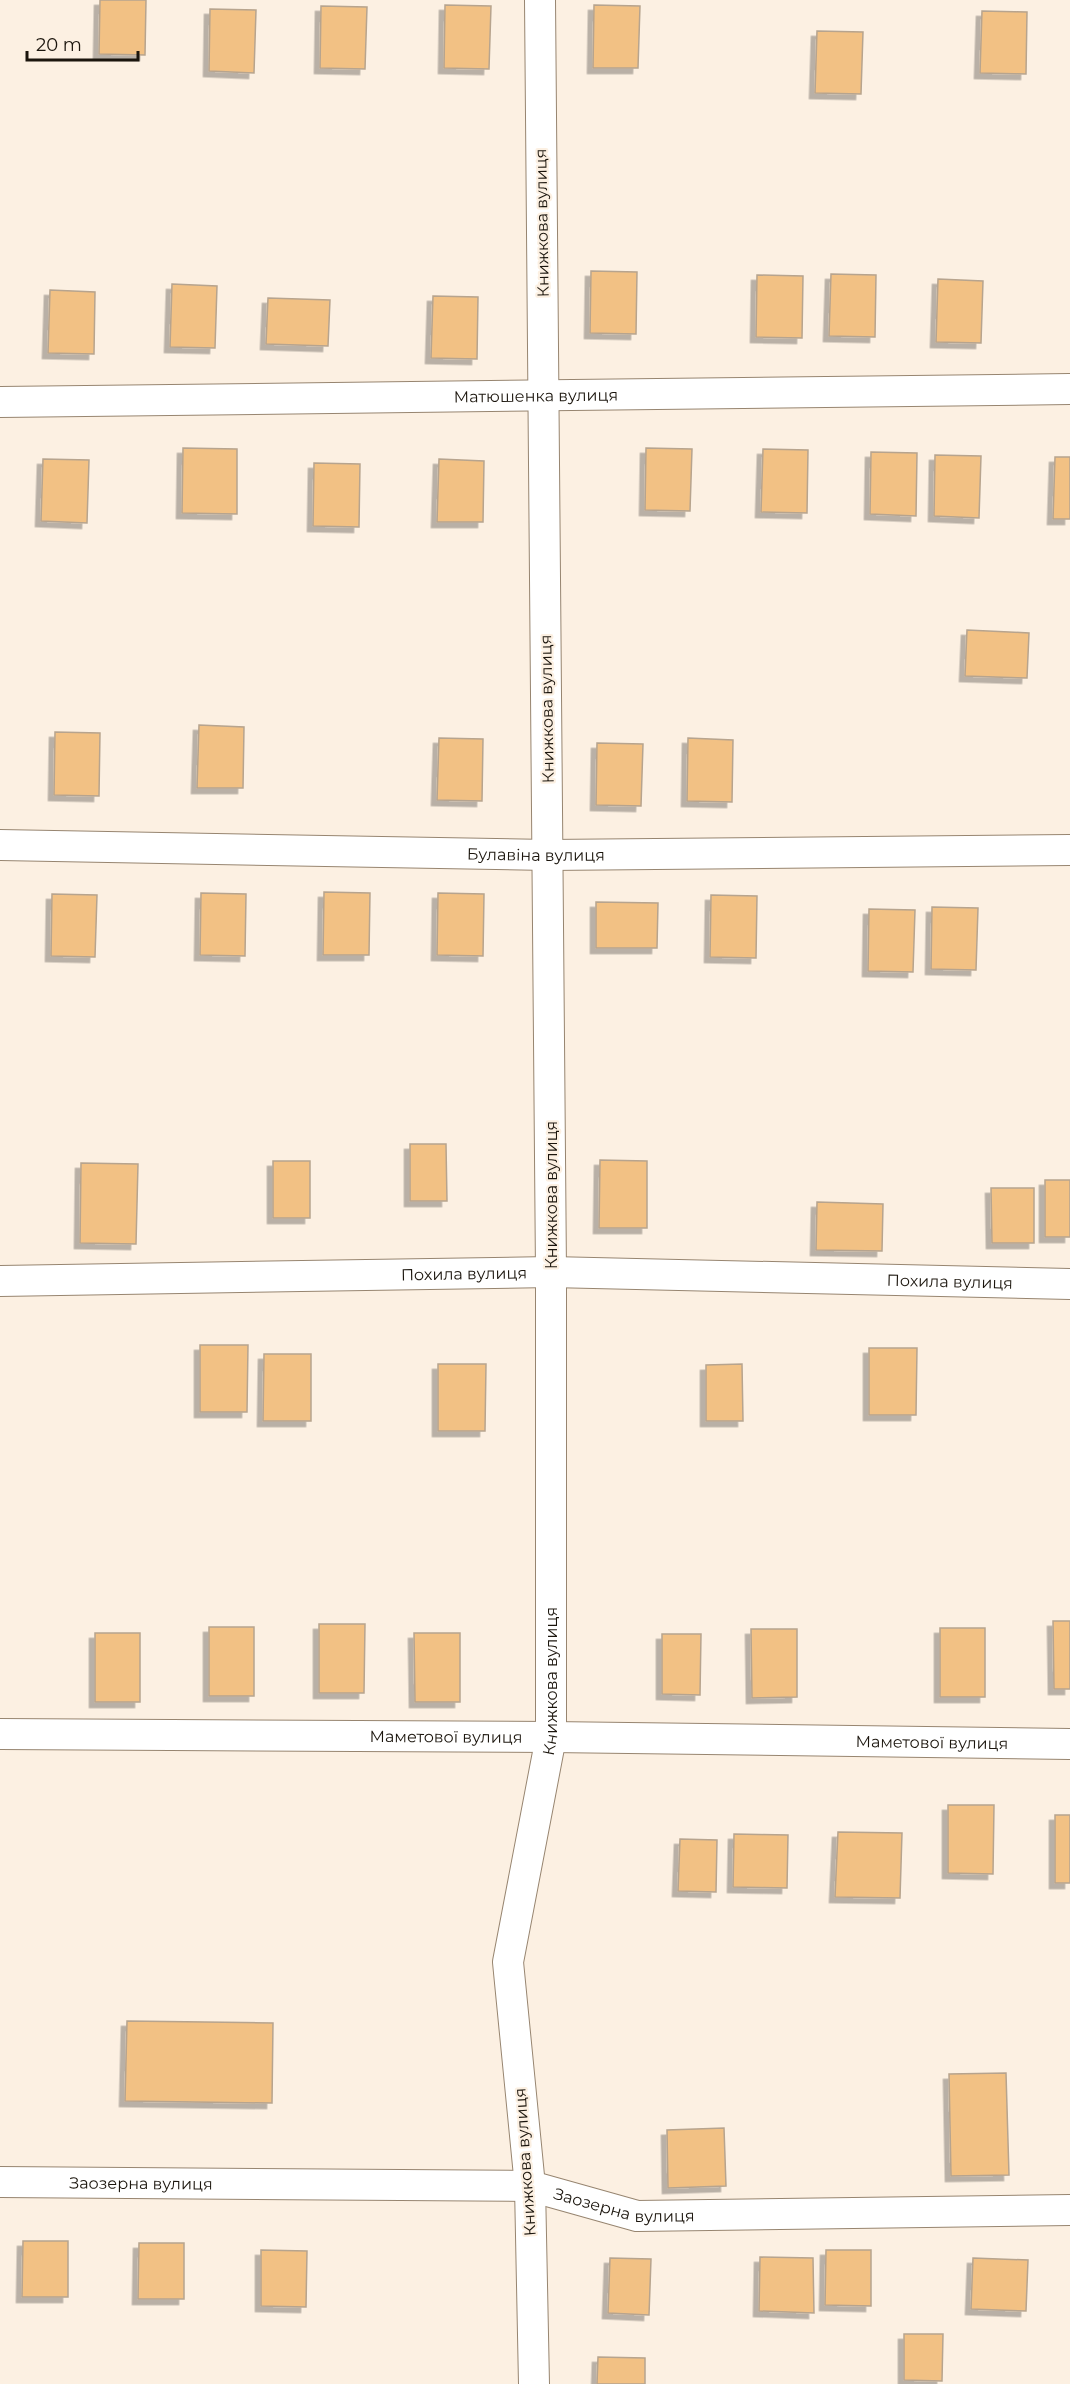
<svg xmlns="http://www.w3.org/2000/svg" width="1070" height="2384" font-family="Montserrat,sans-serif">
	<style>
		.building { fill: #f2c184; stroke: #b7a48e; stroke-width: 1.5; filter: url(#shadow) }
		.lines { fill: none; stroke-linecap: round; stroke-linejoin: round }
		.street-casing { stroke: #978570; stroke-width: 32 }
		.street { stroke: #fff; stroke-width: 30 }
		.labels { text-anchor: middle; dominant-baseline: central; stroke-width: 4.5; stroke-linejoin: round; paint-order: stroke }
		.street-label { font-size: 16px; fill: #1b150d; stroke: #fcf0e2 }
	</style>
	<defs>
		<filter id="shadow"><feDropShadow dx="-5.5" dy="5.5" stdDeviation="0" flood-color="#0004"/></filter>
	</defs>
	<rect width="100%" height="100%" fill="#fcf0e2"/>
	<path class="building" d="M100,0H146L145,55L99,54Z
		M445,5L491,6L489,69L444,68Z
		M594,5L640,6L638,68H593Z
		M321,6L367,7L365,69L320,68Z
		M210,9L256,10L254,73L209,71Z
		M982,11L1027,12L1026,74L980,73Z
		M817,31L863,32L861,94L815,93Z
		M591,271L637,272L636,334L590,333Z
		M831,274L876,275L875,337L829,336Z
		M757,275L803,276L802,338L756,337Z
		M938,279L983,281L981,343L936,342Z
		M172,284L217,286L215,348L170,347Z
		M50,290L95,292L94,354L48,353Z
		M433,296L478,297L477,359L431,358Z
		M268,298L330,300L328,346L266,344Z
		M183,448L237,449V514L182,513Z
		M646,448L692,449L690,511L645,510Z
		M763,449L808,450L807,513L761,512Z
		M871,452L917,453L916,516L870,514Z
		M935,455L981,456L979,518L934,516Z
		M1055,457H1070V519H1053Z
		M43,459L89,460L87,523L41,521Z
		M439,459L484,461L483,522H437Z
		M314,463L360,464L359,527L313,526Z
		M967,630L1029,633L1027,678L965,676Z
		M199,725L244,727L243,788H197Z
		M55,732L100,733L99,796L54,795Z
		M439,738L483,739L482,801L437,800Z
		M688,738L733,740L732,802L687,801Z
		M597,743L643,744L641,806L596,805Z
		M324,892L370,893L369,955H323Z
		M201,893L246,894L245,956L200,955Z
		M438,893L484,894L483,956L437,955Z
		M52,894L97,895L95,957L51,956Z
		M711,895L757,896L756,958L710,957Z
		M596,902L658,903L657,948H596Z
		M932,907L978,908L976,970L931,969Z
		M869,909L915,910L913,972L868,971Z
		M410,1144H446L447,1201H410Z
		M600,1160L647,1161V1228H599Z
		M273,1161H310V1218H273Z
		M81,1163L138,1164L136,1244L80,1243Z
		M1045,1180H1070V1237H1045Z
		M991,1188H1034V1243H992Z
		M817,1202L883,1204L882,1251L816,1250Z
		M200,1345H248L247,1412H200Z
		M869,1348H917L916,1415H869Z
		M264,1354H311V1421H263Z
		M438,1364H486L485,1431H438Z
		M742,1364L743,1421H706V1365Z
		M1053,1621H1070V1689H1054Z
		M319,1624H365L364,1693H319Z
		M209,1627H254V1696H209Z
		M940,1628H985V1697H940Z
		M751,1629H797V1697L752,1698Z
		M95,1633H140V1702H95Z
		M414,1633H460V1702H415Z
		M662,1634H701L700,1695L662,1694Z
		M948,1805H994L993,1874L948,1873Z
		M1055,1815H1070V1883H1055Z
		M838,1832L902,1833L900,1898L835,1897Z
		M734,1834L788,1835L787,1888L733,1887Z
		M680,1839L717,1840L716,1892L678,1891Z
		M127,2021L273,2023L272,2103L125,2101Z
		M1006,2073L1009,2175L951,2176L949,2074Z
		M724,2128L726,2186L668,2188L667,2130Z
		M23,2241H68V2297H22Z
		M139,2243H184V2299H138Z
		M261,2250L307,2251L306,2307L261,2306Z
		M826,2250H871V2306L825,2305Z
		M760,2257L813,2258L814,2313L759,2311Z
		M610,2258L651,2259L649,2315L608,2313Z
		M973,2258L1028,2260L1026,2311L971,2309Z
		M904,2334H943L942,2381L904,2380Z
		M598,2357L645,2358V2384H597Z"/>
	<g class="lines">
		<g class="street-casing">
			<g id="street">
				<path id="s1" d="M0,402L1070,389"/>
				<path id="s2" d="M0,845L548,855L1070,850"/>
				<path id="s3" d="M0,1281L551,1272L1070,1284"/>
				<path id="s4" d="M0,1734L551,1737L1070,1744"/>
				<path id="s5" d="M0,2182L530,2186L637,2216L1070,2210"/>
				<path id="s6" d="M534,2384L530,2186L508,1962L551,1737V1272L540,0"/>
			</g>
		</g>
		<use href="#street" class="street"/>
	</g>
	<g class="labels">
		<g class="street-label">
			<text transform="translate(542 223) rotate(-91)">Книжкова вулиця</text>
			<text stroke="none"><textPath href="#s1" startOffset="536">Матюшенка вулиця</textPath></text>
			<text transform="translate(547 709) rotate(-91)">Книжкова вулиця</text>
			<text stroke="none"><textPath href="#s2" startOffset="536">Булавіна вулиця</textPath></text>
			<text transform="translate(551 1195) rotate(-90)">Книжкова вулиця</text>
			<text stroke="none"><textPath href="#s3" startOffset="464">Похила вулиця</textPath></text>
			<text stroke="none"><textPath href="#s3" startOffset="950">Похила вулиця</textPath></text>
			<text stroke="none"><textPath href="#s6" startOffset="708">Книжкова вулиця</textPath></text>
			<text stroke="none"><textPath href="#s4" startOffset="446">Маметової вулиця</textPath></text>
			<text stroke="none"><textPath href="#s4" startOffset="932">Маметової вулиця</textPath></text>
			<text transform="translate(525 2162) rotate(-94)">Книжкова вулиця</text>
			<text stroke="none"><textPath href="#s5" startOffset="141">Заозерна вулиця</textPath></text>
			<text stroke="none"><textPath href="#s5" startOffset="627">Заозерна вулиця</textPath></text>
		</g>
	</g>
	<path d="M27 51v9h111v-9" fill="none" stroke="#1b150d" stroke-width="3"/>
	<text x="36" y="51" font-size="18" fill="#1b150d" stroke="#fcf0e2" stroke-width="4.5" paint-order="stroke">20 m</text>
</svg>
